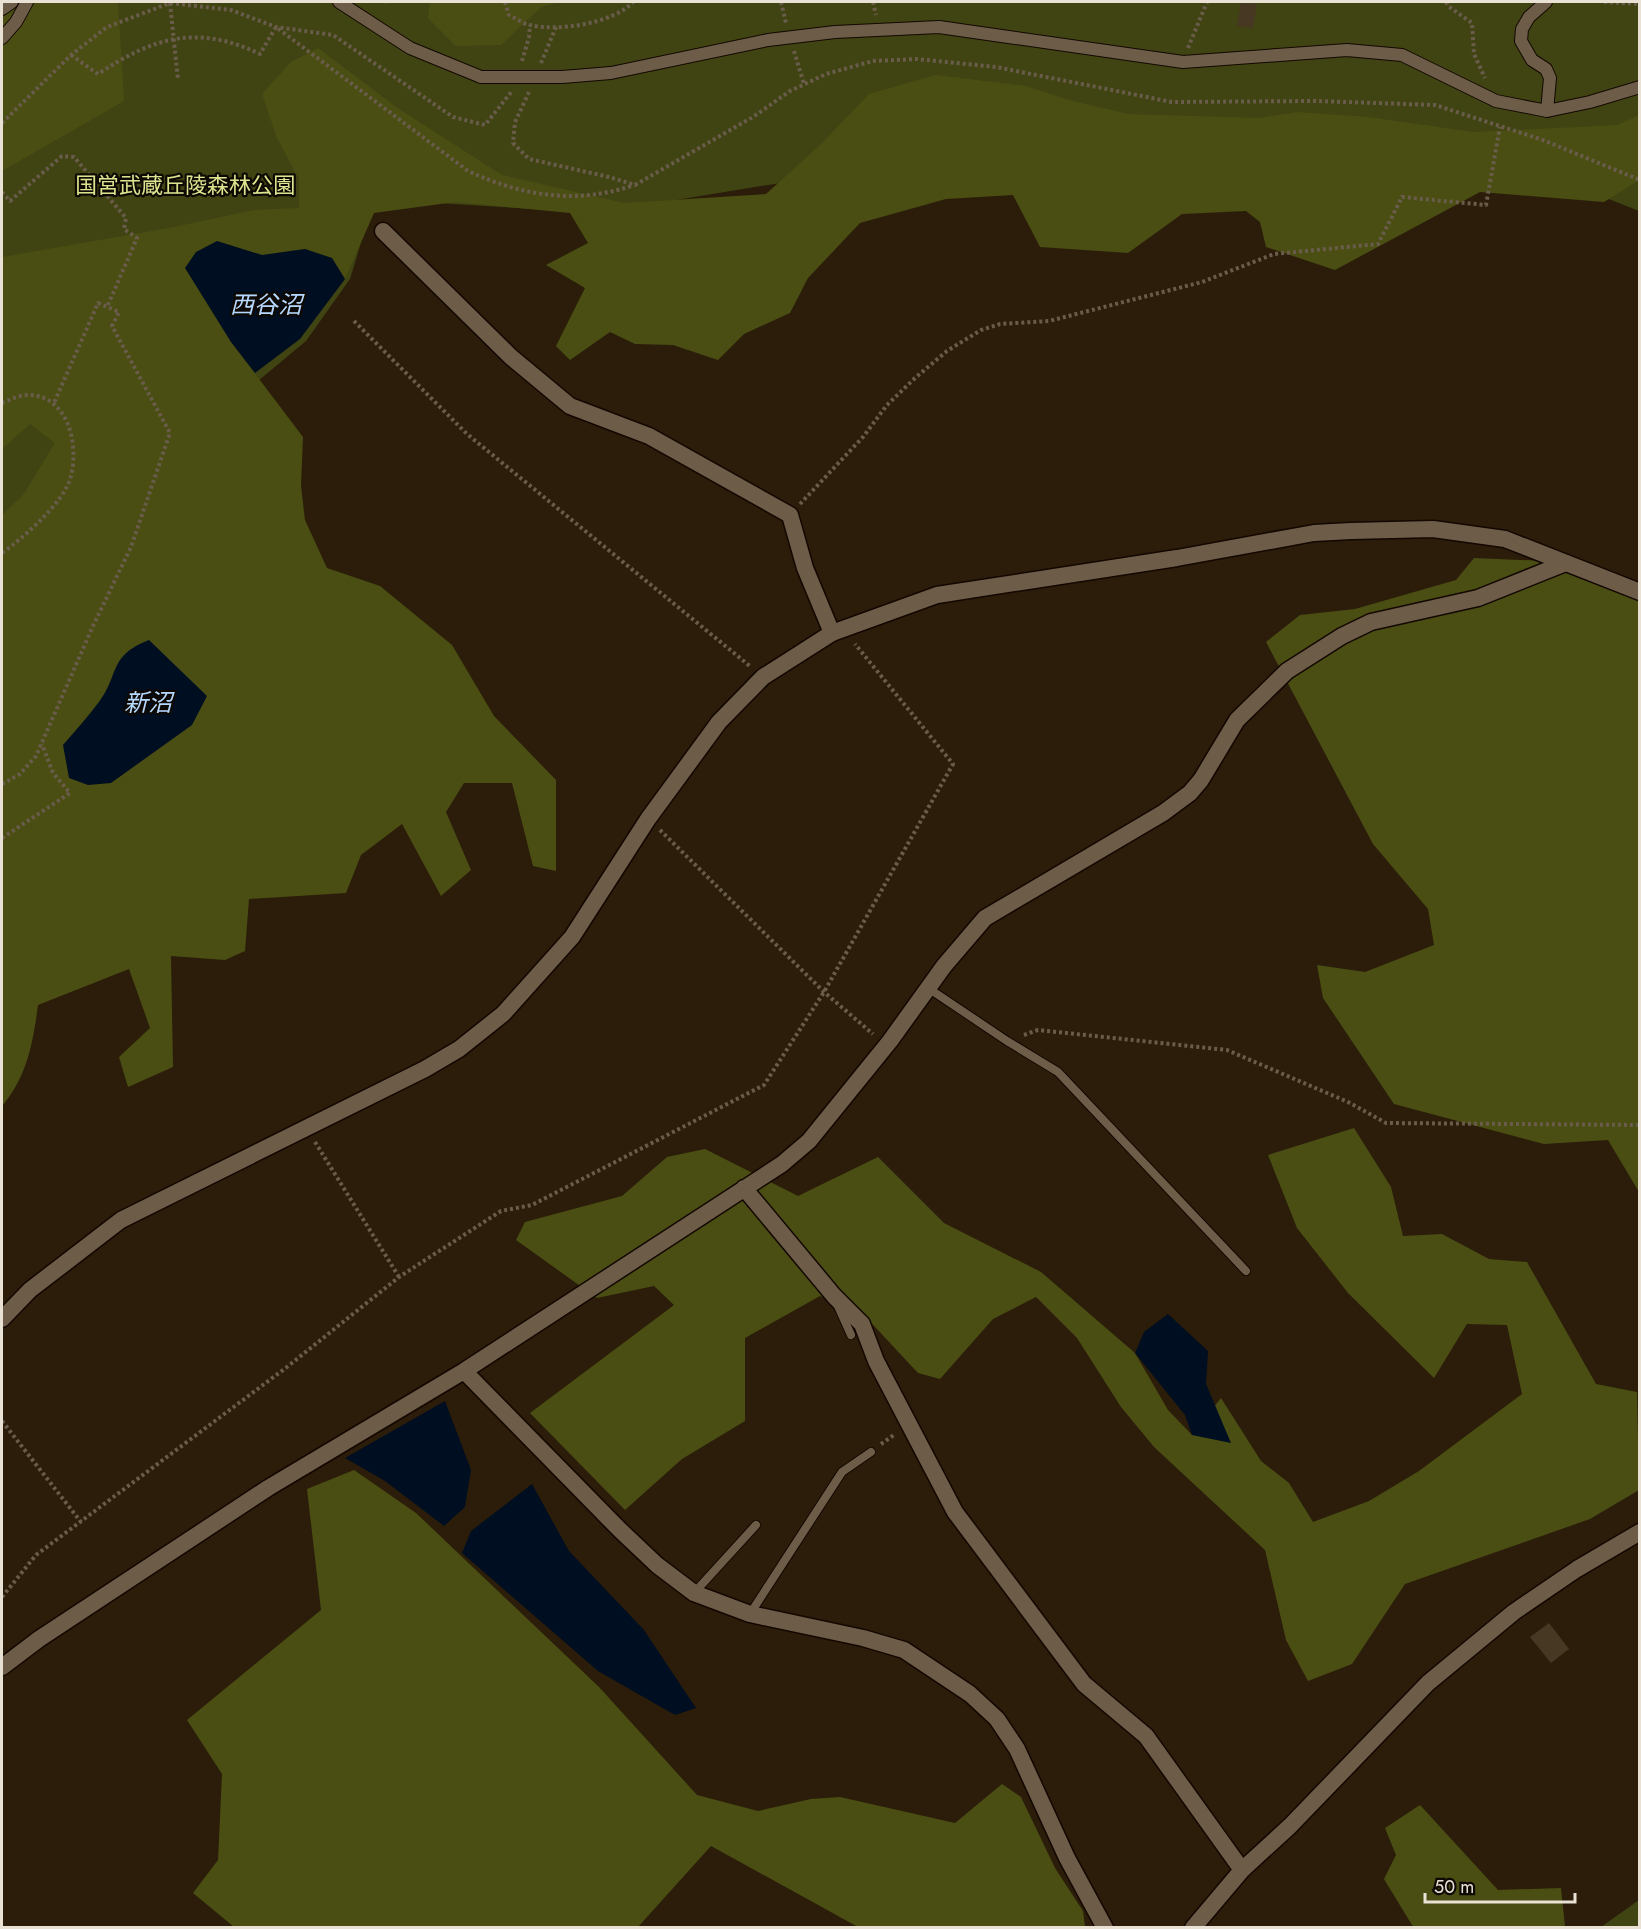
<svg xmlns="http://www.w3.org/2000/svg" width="1641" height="1929" font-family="Jost,'Noto Sans JP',sans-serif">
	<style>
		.green { fill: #404412 }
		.forest { fill: #4a4e13; fill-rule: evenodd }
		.water { fill: #000e21 }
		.building { fill: #473824 }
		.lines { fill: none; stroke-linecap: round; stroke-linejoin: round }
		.service-casing { stroke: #130700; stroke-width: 10 }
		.pedestrian-casing { stroke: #130700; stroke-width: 14 }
		.minor-casing { stroke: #130700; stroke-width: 19 }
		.tertiary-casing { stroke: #130700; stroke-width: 19 }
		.path { stroke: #695c4b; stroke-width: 4; stroke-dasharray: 3 3; stroke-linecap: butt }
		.service { stroke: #6d5d48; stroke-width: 8 }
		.pedestrian { stroke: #6d5d48; stroke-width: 12 }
		.minor { stroke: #6d5d48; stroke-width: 16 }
		.tertiary { stroke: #6d5d48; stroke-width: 16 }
		.pedestrian-bridge-casing { stroke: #130700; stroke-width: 14; stroke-linecap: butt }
		.pedestrian-bridge { stroke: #6d5d48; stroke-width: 12 }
		.labels { text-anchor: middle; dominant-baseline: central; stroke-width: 4.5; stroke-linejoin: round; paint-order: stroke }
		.park-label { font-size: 22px; fill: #dbe48e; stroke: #0e0903 }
		.water-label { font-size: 24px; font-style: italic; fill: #b5d8ff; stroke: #0e0903 }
	</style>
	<rect width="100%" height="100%" fill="#2b1d0a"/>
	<path class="green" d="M2,2H1639V211L1538,171L938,157L597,213L374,199L350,279L306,341L258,381L298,655L2,955Z
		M1639,1900V1927H1601Z"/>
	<path class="forest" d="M2,2H118L124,101L2,171Z
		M430,2H560L541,7L501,45L456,46L428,18Z
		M318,48L399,109L502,175L624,203L766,194L821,144L869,94L936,75L1026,86L1069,100L1128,114L1258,118L1298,112L1368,117L1474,132L1618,125L1639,115V180L1604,202L1480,192L1335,270L1266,247L1260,222L1246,211L1182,214L1128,253L1040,247L1013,195L946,199L860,223L808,278L790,313L744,334L718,360L673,345L635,344L610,332L570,360L556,346L585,288L546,265L588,243L570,213L455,202L374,213L345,279L332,258L305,249L262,255L217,241L186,268L231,342L303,437L301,486L305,520L327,568L380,586L452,645L494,716L556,780V871L533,866L512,783H464L446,812L471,870L441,896L402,824L361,855L346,893L249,899L245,951L225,960L171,956L173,1067L128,1087L119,1057L150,1028L129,969L38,1005C33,1043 27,1077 2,1106V515L23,495L55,443L30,424L2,449V257L169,228L254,210L299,208V179L277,138L262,94L291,62ZM100,701L143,758L111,782L63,745Z
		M1474,558L1592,563L1639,589V1192L1608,1140L1544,1144L1394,1104L1323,998L1317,965L1365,972L1434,945L1428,909L1373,844L1266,642L1300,615L1355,609L1456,580Z
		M1354,1128L1391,1187L1403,1236L1442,1234L1489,1259L1527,1262L1596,1384L1637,1392L1639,1490L1590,1519L1405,1584L1352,1664L1308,1681L1286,1640L1265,1550L1154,1447L1121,1407L1077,1338L1036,1297L993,1319L940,1379L918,1373L862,1313L820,1296L745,1338V1421L682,1459L625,1510L530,1413L674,1305L654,1286L597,1298L516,1240L525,1222L622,1196L667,1157L705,1149L798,1196L878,1157L944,1223L1041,1272L1135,1353L1168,1410L1192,1435L1221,1398L1261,1461L1289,1483L1313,1522L1369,1501L1419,1471L1522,1394L1507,1325L1467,1324L1434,1378L1348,1293L1297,1228L1268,1155Z
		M354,1470L416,1513L599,1687L697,1795L758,1811L811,1799L840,1797L955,1823L1002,1784L1021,1797L1055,1868L1083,1911L1085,1927H858L711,1846L638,1927H234L193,1893L218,1860L222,1774L187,1720L321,1610L307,1489Z
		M1420,1805L1498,1890L1561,1888L1565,1927L1415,1928L1412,1925L1384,1879L1396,1855L1385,1828Z"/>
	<path class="water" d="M217,241L262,255L305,249L332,258L345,279L300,339L255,373L231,342L185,268L196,252Z
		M149,640L207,696L192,725L111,783L88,785L69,778L63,745C75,731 88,717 99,702C120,674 108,656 149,640Z
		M1168,1314L1208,1351L1206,1384L1231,1443L1192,1435L1185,1415L1135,1353L1144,1332Z
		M445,1401L471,1470L465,1507L444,1526L385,1481L345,1458Z
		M532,1484L569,1551L644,1630L696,1708L675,1715L598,1671L462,1553L471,1531Z"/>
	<path class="building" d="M1241,2L1257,4L1253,28L1237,26Z
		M1549,1623L1569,1649L1551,1663L1530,1637Z"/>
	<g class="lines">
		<g class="service-casing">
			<path id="service" d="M928,988L1007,1041L1058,1072L1246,1271
				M838,1306L851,1335
				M694,1593L756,1525
				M750,1614L842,1472L871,1452"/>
		</g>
		<g class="pedestrian-casing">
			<path id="pedestrian" d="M339,2L410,48L481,77
				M1546,2L1529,17L1522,29L1521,41L1532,60L1546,69L1550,78L1547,111
				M2,9L12,2
				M2,38L16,22L27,2
				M562,77L611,73L768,40L835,32L939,27L1183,62L1347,50L1402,55L1496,101L1547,111L1590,102L1640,87"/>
		</g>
		<g class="minor-casing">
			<path id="minor" d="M383,231L511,357L570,406L649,436L790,515L805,568L832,633
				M744,1188L834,1296L862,1324L876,1361L955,1512L1084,1684L1146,1736L1242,1870
				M464,1371L620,1530L657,1565L694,1593L750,1614L863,1638L904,1650L970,1694L997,1719L1017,1749L1067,1858L1105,1928
				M2,1667L39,1639L268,1488L464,1371L782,1164L809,1141L890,1041L944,966L985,918L1163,813L1190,793L1201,780L1237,720L1287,671L1342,636L1371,622L1478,598L1563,564
				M1193,1928L1242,1870L1290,1826L1428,1683L1514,1612L1577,1569L1640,1532"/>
		</g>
		<g class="tertiary-casing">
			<path id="tertiary" d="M2,1319L30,1290L121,1220L425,1069L459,1049L503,1014L572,937L648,819L719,722L763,677L832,633L937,595L1177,558L1314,533L1351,531L1433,529L1505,539L1640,592"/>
		</g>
		<path class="path" d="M385,2H386
			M505,2L509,15C516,18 523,24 530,25C558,32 614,23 633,2
			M781,2L786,23
			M873,2L876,15
			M1446,2L1448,6L1472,23L1474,54L1485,78
			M1604,2L1640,4
			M170,3L178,80
			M1188,48L1207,2
			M794,51L804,84
			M71,55L98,74C154,37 197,24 260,54L276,27L468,171C522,196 577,205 634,185
			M522,61L529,37L530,25
			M541,63L556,27
			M529,92L515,122L513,143L529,159L609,177L635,185L753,117L790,91L826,74L873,61L917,59L996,67L1172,102L1316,101L1435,105L1543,140L1640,180
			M2,123L71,55L107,27L170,3L231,10L276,27L333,35L453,117L485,125L512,91
			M2,192L10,201L62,156L74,157L126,218L124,229L137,238L107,307
			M354,321L467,434L751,667
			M2,403C9,400 20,395 28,395C68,395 79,444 71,476C65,502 23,538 2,553
			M800,504L863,437L887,405L915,378L947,351L981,330L1000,324L1049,321L1202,282L1274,254L1378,244L1402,197L1486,205L1500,127
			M2,784L20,774L36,756L93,626L131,547L170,433L112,326L119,312L98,303L54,403
			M660,830L824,992L873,1034
			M2,838L70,793L53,773L42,744
			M1024,1035L1038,1030L1227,1050L1348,1102L1386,1123L1640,1125
			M315,1142L399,1277
			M2,1421L81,1522
			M881,1444L894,1435
			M2,1597L36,1555L287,1367L399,1277L501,1211L532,1205L764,1085L824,992L953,764L855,644"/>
		<use href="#service" class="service"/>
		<use href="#pedestrian" class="pedestrian"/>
		<use href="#minor" class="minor"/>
		<use href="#tertiary" class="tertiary"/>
		<g class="pedestrian-bridge-casing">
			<path id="pedestrian-bridge" d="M481,77H562"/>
		</g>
		<use href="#pedestrian-bridge" class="pedestrian-bridge"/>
	</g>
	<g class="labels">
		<g class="park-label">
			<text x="185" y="185">国営武蔵丘陵森林公園</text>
		</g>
		<g class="water-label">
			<text x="266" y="304">西谷沼</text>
			<text x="148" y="702">新沼</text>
		</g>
	</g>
	<rect width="1641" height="1929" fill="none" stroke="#eae1d5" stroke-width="6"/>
	<path d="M1425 1893v9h150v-9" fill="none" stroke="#eae1d5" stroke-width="3"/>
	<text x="1434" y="1893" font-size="18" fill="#eae1d5" stroke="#0e0903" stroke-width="4.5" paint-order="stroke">50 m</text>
</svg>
